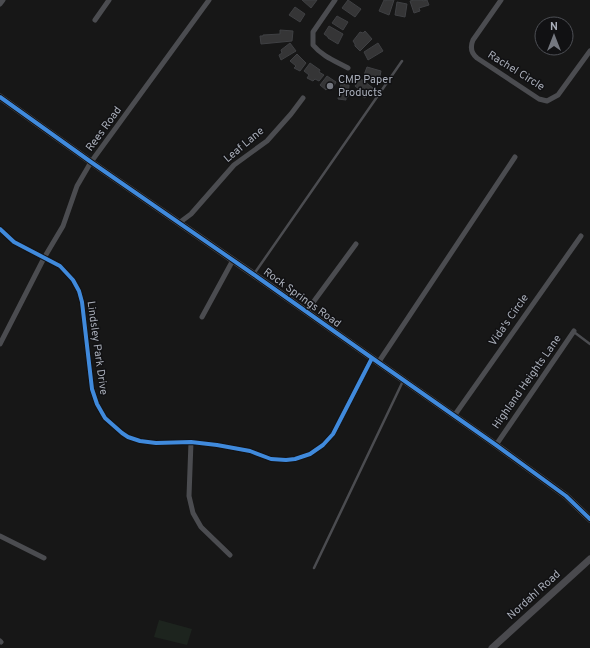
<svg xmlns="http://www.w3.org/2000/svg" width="590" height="648" font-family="Overpass,sans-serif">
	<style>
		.green { fill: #1d241e }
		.building { fill: #353536; stroke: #3f4043 }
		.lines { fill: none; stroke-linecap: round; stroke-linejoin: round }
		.lane { stroke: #4b4c50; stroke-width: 2.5 }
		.street { stroke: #4b4c50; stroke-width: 5 }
		.secondary { stroke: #4a4a4e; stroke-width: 7 }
		.cycleway-casing { stroke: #111113; stroke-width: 6 }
		.cycleway { stroke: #408adc; stroke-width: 4 }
		.poi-dot { fill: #757880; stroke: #111113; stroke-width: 1.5 }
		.labels { text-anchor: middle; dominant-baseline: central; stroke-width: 3; stroke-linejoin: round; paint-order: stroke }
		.street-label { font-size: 11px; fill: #a8adb8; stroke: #111113 }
		.poi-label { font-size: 11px; fill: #a8adb8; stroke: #111113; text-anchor: start }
	</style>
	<rect width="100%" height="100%" fill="#171717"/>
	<path class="green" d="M159,620L192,629L187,645L154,637Z"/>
	<path class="building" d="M302,0H317L311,8Z
		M348,0L361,9L355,17L342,8Z
		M384,0L386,1V0H394L389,15L379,11Z
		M414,0H423V1L427,0L429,5L419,8L420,11L414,13L410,1Z
		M397,2L407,4L405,17L395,15Z
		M295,7L305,14L300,22L289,15Z
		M337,16L348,22L343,30L332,23Z
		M329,26L343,34L338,44L328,38V37L324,34Z
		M280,30L293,31L292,41L261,44L260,36H263V35L280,34Z
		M365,31L372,39L360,51L355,46V44L353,41L360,32L363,33Z
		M290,43L296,51L281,60L279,55L282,53L281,50Z
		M378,43L383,51L368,60L364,52Z
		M297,54L306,63L300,71L294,68L296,66L290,61Z
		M310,63L320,70L319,72L324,75L319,81L315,79L313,81L307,78L309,75L304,71Z
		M367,67L381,71L380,76H377L376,80L364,75Z
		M327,76L336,82L334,86L331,84L326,90L320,85Z
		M361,79L373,88L365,98L362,96L364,93L355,86Z
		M341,84L349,85L348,97H346V100L338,99Z"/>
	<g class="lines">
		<path class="lane" d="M254,274L402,61
			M574,332L590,344
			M314,568L403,381"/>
		<path class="street" d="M335,0L313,32V45C322,56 335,61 348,68
			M501,0L473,40C470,47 471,53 477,58L539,99L547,101L558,95L590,51
			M0,4L3,0
			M95,20L109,0
			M179,223L191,214L234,165L267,141L291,114L303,98
			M0,229L14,242L60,266L73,280L79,291L82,302L92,389L97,404L105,418L122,433L128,437L140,441L156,443L191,442L217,445L250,451L271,459L286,460L295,459L310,454L323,445L333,434L372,358
			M306,312L356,244
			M202,317L233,260
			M0,344L44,258L63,226L77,186L91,162L209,0
			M378,363L515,157
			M454,416L581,236
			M191,442L189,496L193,513L201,527L230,555
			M496,445L574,331
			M0,536L44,558
			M0,641L1,642"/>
		<path class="secondary" d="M0,97L91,162L253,274L372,358L496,445L566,496L590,519
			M492,648L590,559"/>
		<g class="cycleway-casing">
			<path id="cycleway" d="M0,97L91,162L253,274L372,358L496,445L566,496L590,519
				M0,229L14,242L60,266L73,280L79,291L82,302L92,389L97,404L105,418L122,433L128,437L140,441L156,443L191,442L217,445L250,451L271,459L286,460L295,459L310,454L323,445L333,434L372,358"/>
		</g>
		<use href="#cycleway" class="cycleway"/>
	</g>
	<circle class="poi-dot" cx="330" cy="86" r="4"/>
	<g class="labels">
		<g class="street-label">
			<text transform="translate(516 71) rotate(32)">Rachel Circle</text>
			<text transform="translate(104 129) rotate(-54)">Rees Road</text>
			<text transform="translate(244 145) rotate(-40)">Leaf Lane</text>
			<text transform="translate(302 298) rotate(36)">Rock Springs Road</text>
			<text transform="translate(509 320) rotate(-55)">Vida's Circle</text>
			<text transform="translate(97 348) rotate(82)">Lindsley Park Drive</text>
			<text transform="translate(527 382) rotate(-55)">Highland Heights Lane</text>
			<text transform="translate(534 595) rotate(-42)">Nordahl Road</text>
		</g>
		<g class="poi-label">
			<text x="338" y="80">CMP Paper<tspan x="338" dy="13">Products</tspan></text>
		</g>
	</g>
	<g transform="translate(554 36)"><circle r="19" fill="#111113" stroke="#4d4f55"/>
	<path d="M0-3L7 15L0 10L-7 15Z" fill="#757880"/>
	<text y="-6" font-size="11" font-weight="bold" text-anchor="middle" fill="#a8adb8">N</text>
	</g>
</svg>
